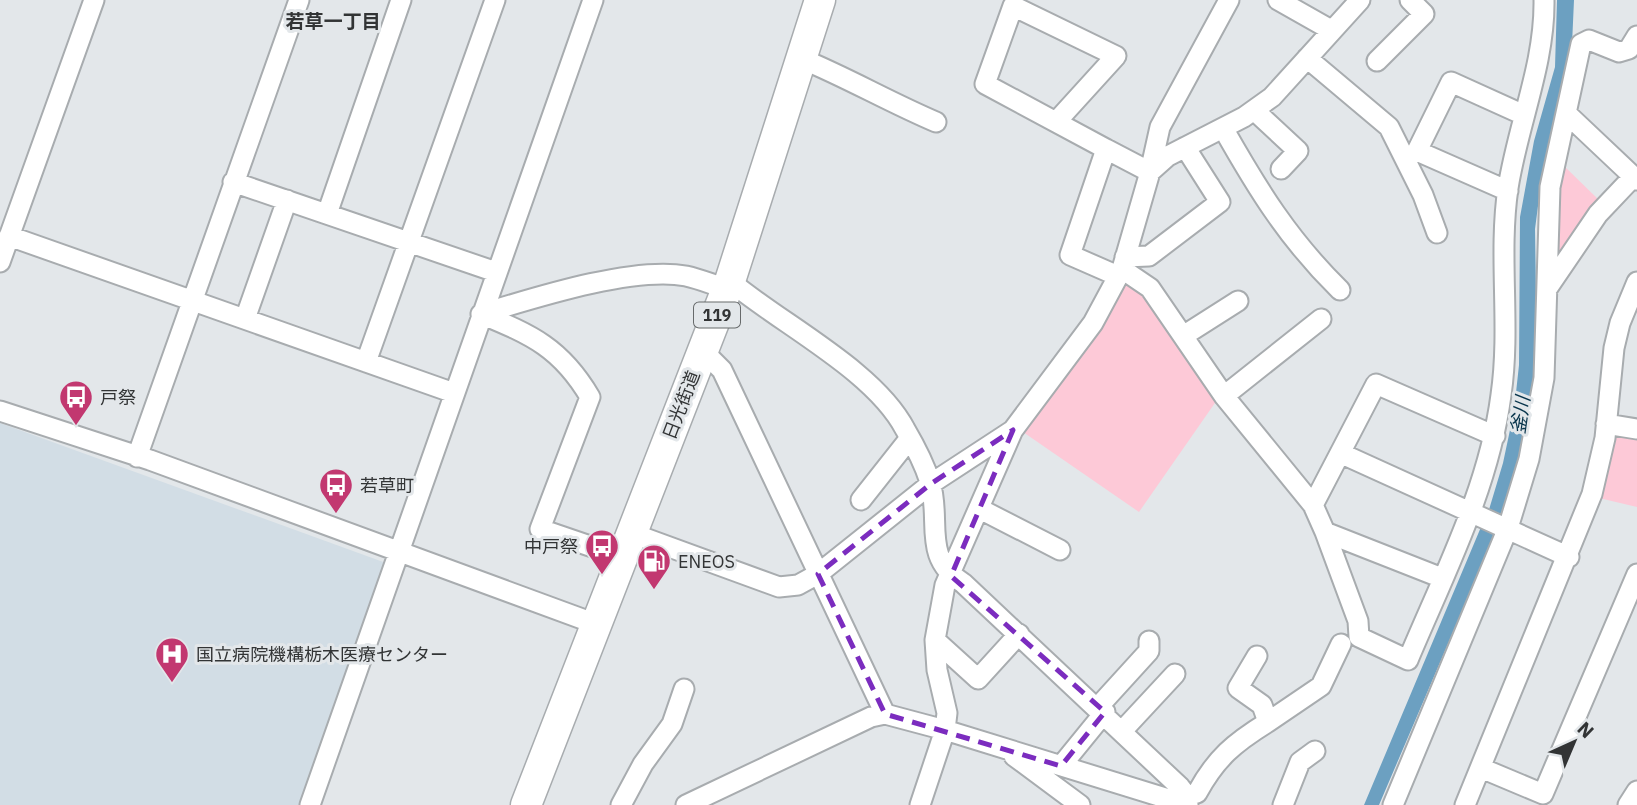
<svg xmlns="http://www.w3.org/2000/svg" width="1637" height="805" font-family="'IBM Plex Sans','Noto Sans JP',sans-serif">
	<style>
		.built { fill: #d2dde5 }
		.green { fill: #fdc9d7 }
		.water { fill: #6ca0c1 }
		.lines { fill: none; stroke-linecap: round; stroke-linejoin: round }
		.minor-casing { stroke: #a8acaf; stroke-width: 23 }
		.highway-casing { stroke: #a8acaf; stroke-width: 33 }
		.minor { stroke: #fff; stroke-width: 19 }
		.highway { stroke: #fff; stroke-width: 30 }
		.marked { fill: none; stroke: #7b2cbf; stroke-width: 5; stroke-dasharray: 14 9; stroke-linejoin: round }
		.labels { text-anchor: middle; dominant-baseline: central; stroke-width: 6; stroke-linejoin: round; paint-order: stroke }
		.shield { fill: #e3e7ea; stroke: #676a6b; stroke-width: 2 }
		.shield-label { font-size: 16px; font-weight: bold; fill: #323435 }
		.poi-label { font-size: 18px; fill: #323435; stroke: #e3e7ea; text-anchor: start }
		.street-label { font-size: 18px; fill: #323435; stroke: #e3e7ea }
		.neighbourhood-label { font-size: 19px; font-weight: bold; fill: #323435; stroke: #e3e7ea }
		.water-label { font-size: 19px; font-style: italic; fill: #07344b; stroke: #e3e7ea }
	</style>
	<rect width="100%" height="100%" fill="#e3e7ea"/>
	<path class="built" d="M0,423L386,563L300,805H0Z"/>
	<path class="green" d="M1562,164L1602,203L1555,263L1556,199Z
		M1124,279L1149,300L1217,400L1139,512L1023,432L1085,352Z
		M1614,430L1637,435V507L1599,498Z"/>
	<path class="water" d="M1557,0H1574L1571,67L1541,183L1535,229L1537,359L1532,400L1523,451L1501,520L1488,513L1503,463L1514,411L1519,365L1520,217L1534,141L1555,67Z
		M1481,527L1495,534L1379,805H1364Z"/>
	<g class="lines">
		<g class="minor-casing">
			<path id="minor" d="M1278,0L1331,30
				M1307,58L1389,127L1423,195L1437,233
				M802,59C848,78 889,102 936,122
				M1377,61L1424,14L1410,0
				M1255,111L1298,151L1281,169
				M1566,113L1637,180
				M1056,122L1116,56L1013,6L985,84L1106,149
				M1223,128C1258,190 1289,240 1340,290
				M233,182L496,272
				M1508,191L1417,151L1451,82L1524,115
				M327,214L401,0
				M9,236L454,393
				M1125,257L1149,256L1220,202L1185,147
				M0,262L94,0
				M1122,269L1150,288L1224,396L1313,505
				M1118,276L1070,255L1106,149L1150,172L1160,127L1229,0
				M730,281C781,324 874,370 905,429C915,446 924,463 930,482C942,521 921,557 963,583L1180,787L1187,796L1185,804
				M1547,289L1598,214L1634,176
				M481,314C532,335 561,348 590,397L540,529L622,557
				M481,314C534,298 633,266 686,276C700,279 714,285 727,289
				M245,319L287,200
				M1183,336L1238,301
				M703,351L722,370L885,714L945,730L1188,805
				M366,362L495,0
				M1224,396L1321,319
				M0,411L150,460L596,624
				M1606,424L1637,429
				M1340,453L1569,557
				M137,457L299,0
				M861,500L910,438
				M980,509L1060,550
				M1325,532L1358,621L1359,637L1408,660C1444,574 1489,488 1501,395C1511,326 1498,256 1508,188C1518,124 1545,64 1544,0
				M631,533L779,587L798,585L818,574L932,483L1013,430
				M1442,578L1325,532L1313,505L1376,384L1495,436
				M935,640L978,679L1019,634
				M1098,707L1149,651V641
				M1268,722L1321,686L1341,644
				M1122,731L1175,674
				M1014,756L1080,805
				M1061,766L1105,712
				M1481,768L1543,794L1637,574
				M1187,796L1197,793C1216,758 1234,743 1268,722L1262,705L1238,688L1257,656
				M310,805L593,0
				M621,805L643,764L672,724L684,689
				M686,805L871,717L885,714
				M920,805L945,730L947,713L937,670L935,640L945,585L1013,430L1093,323L1122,269L1150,172L1168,156L1244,117L1272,97L1360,0
				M1283,805L1300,762L1315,751
				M1393,805L1508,528L1529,459L1544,378L1550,187L1581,44L1589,40L1619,52L1629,49L1637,36
				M1465,805L1592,494L1605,438L1614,348L1620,323L1637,282
				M1628,805L1637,791"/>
		</g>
		<g class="highway-casing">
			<path id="highway" d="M526,805L730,281L820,0"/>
		</g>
		<use href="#minor" class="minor"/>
		<use href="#highway" class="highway"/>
	</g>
	<path class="marked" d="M1013,430L951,576L1105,712L1061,766L885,714L818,574L932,483Z"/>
	<defs>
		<g id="bus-pin" transform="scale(1.75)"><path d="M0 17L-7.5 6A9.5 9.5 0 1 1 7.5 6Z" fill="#c23870" stroke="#e3e7ea"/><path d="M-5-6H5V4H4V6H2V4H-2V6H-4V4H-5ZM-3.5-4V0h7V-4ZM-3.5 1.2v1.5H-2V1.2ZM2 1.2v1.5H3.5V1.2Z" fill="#fff"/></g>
		<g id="fuel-pin" transform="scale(1.75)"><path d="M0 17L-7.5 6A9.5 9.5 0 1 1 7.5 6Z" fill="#c23870" stroke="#e3e7ea"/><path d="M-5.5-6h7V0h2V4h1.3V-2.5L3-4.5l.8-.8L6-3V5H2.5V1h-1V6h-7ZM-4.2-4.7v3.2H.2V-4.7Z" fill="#fff"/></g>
		<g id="hospital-pin" transform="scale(1.75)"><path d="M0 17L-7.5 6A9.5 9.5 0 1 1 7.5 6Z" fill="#c23870" stroke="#e3e7ea"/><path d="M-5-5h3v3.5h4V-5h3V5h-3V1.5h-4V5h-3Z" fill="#fff"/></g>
	</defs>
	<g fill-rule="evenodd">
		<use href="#bus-pin" x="76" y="397"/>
		<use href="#bus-pin" x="336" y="485"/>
		<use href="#bus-pin" x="602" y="546"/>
		<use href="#fuel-pin" x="654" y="561"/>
		<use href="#hospital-pin" x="172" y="654"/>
	</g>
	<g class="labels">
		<rect class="shield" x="694" y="302.5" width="46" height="25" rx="5"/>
		<g class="shield-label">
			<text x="717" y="315">119</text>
		</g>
		<g class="poi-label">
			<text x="100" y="397">戸祭</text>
			<text x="360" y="485">若草町</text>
			<text x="578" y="546" text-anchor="end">中戸祭</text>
			<text x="678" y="561">ENEOS</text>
			<text x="196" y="654">国立病院機構栃木医療センター</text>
		</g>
		<g class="street-label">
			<text transform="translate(681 405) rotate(-69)">日光街道</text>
		</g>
		<g class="neighbourhood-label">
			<text x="333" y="21">若草一丁目</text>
		</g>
		<g class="water-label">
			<text transform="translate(1520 415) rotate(-82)">釜川</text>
		</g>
	</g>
	<g transform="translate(1574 742) rotate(44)" stroke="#e3e7ea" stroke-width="5" paint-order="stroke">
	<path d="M0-5L12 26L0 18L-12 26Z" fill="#323435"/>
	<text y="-10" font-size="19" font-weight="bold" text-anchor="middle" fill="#323435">N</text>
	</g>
</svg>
